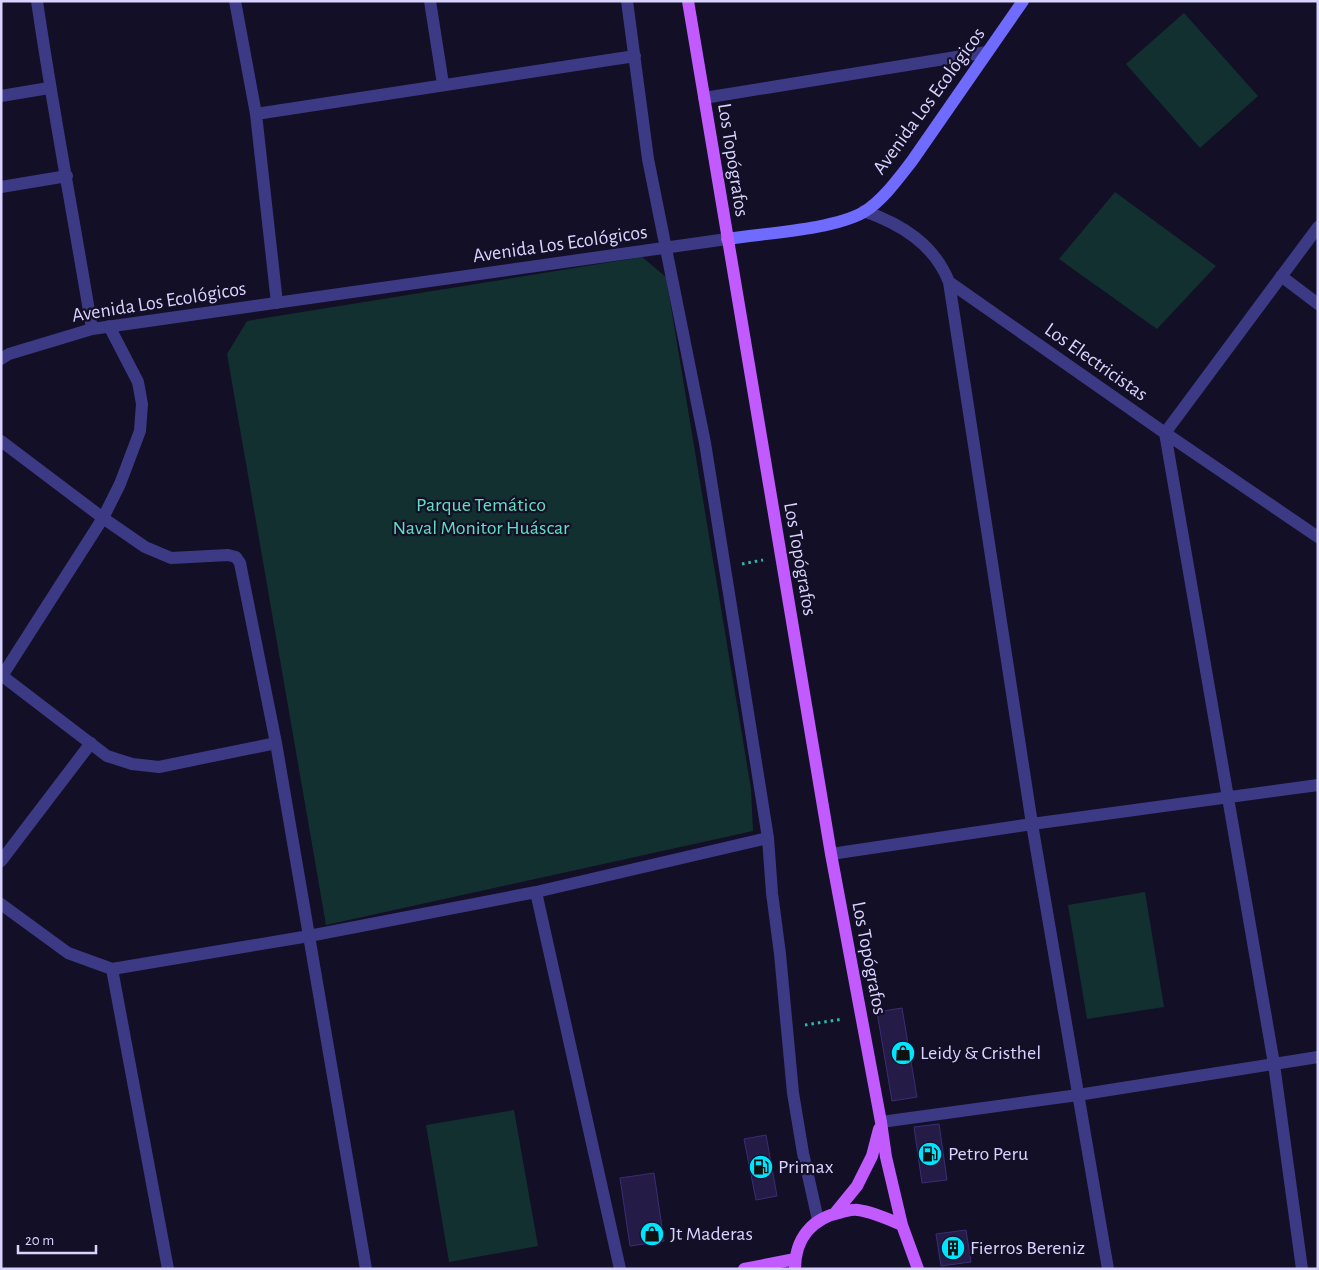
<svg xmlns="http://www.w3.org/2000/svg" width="1319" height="1270" font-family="'Alegreya Sans',sans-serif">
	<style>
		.green { fill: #12302f }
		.building { fill: #241b47; stroke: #3b2d73 }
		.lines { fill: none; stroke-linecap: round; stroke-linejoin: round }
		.path { stroke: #2fb8b0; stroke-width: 3; stroke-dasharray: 2.5 4; stroke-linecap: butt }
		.minor { stroke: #3d3a85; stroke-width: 12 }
		.secondary { stroke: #6f6bff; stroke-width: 12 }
		.primary { stroke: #c25bff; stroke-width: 12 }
		.labels { text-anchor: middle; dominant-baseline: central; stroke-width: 4.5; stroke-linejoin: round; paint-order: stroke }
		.street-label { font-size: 20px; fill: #d9d4ff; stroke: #130f26 }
		.park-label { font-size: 20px; fill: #5fe0c0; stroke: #130f26 }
		.poi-label { font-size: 20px; fill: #d9d4ff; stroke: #130f26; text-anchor: start }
	</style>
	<rect width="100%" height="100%" fill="#130f26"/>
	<path class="green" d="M1184,13L1258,96L1200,148L1126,64Z
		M1115,192L1216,266L1157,329L1059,259Z
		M642,257L666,277L751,789L753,831L326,925L227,354L247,321Z
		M1145,892L1164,1007L1087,1019L1068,905Z
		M514,1110L538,1246L449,1262L426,1125Z"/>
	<path class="building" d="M902,1008L917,1097L892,1101L877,1012Z
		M939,1124L947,1180L922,1183L914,1127Z
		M766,1135L777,1196L756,1200L744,1139Z
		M654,1173L664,1241L630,1246L620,1178Z
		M966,1230L971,1262L941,1266L936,1234Z"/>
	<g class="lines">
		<path class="path" d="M742,564L763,560
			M805,1025L843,1019"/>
		<path class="minor" d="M37,1C53,111 74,219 92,329
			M235,1L256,114L277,303
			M430,1L443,84
			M627,1L648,159L705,443L768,838L772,893L780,954L793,1093L803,1153L818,1220
			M1,96L49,88
			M704,98L987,52
			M256,114L635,56
			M1,187L67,176
			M864,211C901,224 934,244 949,282L1165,433L1318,537
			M1281,276L1318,304
			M949,282L1032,824L1108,1269
			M1,359L9,354L92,329L727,239
			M1,441L103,518L145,547L171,558L228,555L236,557L240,563L276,743L366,1269
			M1,675L107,756L132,764L159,767L276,743
			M2,676L103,518L120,484L140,431L142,404L138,382L109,326
			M831,854L1032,824L1318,785
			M1,861L91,743
			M536,892L620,1269
			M1,904L68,953L112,969L309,936L536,892L768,838
			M112,969L168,1269
			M881,1122L1078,1095L1318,1057
			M1302,1269L1274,1064L1165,433L1318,227"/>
		<path class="secondary" d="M727,239C764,233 832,230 864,212C883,200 898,179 912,161L1023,1"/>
		<path class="primary" d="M688,1L831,854L881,1122L886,1157L902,1225
			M835,1213L857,1186L872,1156L879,1129
			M744,1269L795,1259
			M795,1269C795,1238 812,1218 842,1212C847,1211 853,1209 858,1210C873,1212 888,1219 902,1225L918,1269"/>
	</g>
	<defs>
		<g id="shop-disc" transform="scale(1.25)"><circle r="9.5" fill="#00e5ff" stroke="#130f26"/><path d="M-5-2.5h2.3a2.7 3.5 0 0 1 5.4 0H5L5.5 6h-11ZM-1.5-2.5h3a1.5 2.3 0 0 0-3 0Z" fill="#111"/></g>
		<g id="fuel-disc" transform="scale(1.25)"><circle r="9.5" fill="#00e5ff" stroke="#130f26"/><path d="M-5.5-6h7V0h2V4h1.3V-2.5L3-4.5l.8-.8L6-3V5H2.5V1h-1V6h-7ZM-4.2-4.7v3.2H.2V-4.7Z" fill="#111"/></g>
		<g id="building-disc" transform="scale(1.25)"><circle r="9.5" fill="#00e5ff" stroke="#130f26"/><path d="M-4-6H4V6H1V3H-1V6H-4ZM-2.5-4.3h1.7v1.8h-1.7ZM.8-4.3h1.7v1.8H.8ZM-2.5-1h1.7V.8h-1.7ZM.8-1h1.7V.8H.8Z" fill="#111"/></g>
	</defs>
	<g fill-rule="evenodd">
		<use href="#shop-disc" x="903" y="1053"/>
		<use href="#fuel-disc" x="930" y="1154"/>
		<use href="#fuel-disc" x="761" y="1167"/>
		<use href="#shop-disc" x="652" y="1234"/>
		<use href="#building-disc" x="953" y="1248"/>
	</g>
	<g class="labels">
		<g class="street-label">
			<text transform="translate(929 101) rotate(-54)">Avenida Los Ecológicos</text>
			<text transform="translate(733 160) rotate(81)">Los Topógrafos</text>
			<text transform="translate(560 244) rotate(-8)">Avenida Los Ecológicos</text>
			<text transform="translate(159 302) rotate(-9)">Avenida Los Ecológicos</text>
			<text transform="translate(1096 362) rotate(35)">Los Electricistas</text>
			<text transform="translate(800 559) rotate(80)">Los Topógrafos</text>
			<text transform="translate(869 958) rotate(79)">Los Topógrafos</text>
		</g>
		<g class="park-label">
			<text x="481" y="505">Parque Temático<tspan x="481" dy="23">Naval Monitor Huáscar</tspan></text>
		</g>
		<g class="poi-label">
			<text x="920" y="1053">Leidy &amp; Cristhel</text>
			<text x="948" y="1154">Petro Peru</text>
			<text x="778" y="1167">Primax</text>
			<text x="670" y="1234">Jt Maderas</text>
			<text x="970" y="1248">Fierros Bereniz</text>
		</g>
	</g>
	<rect width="1319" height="1270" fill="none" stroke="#d9d4ff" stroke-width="5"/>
	<path d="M18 1245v8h78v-8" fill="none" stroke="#d9d4ff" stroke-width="2.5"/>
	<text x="25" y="1245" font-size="15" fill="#d9d4ff" stroke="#130f26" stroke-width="4" paint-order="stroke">20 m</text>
</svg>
